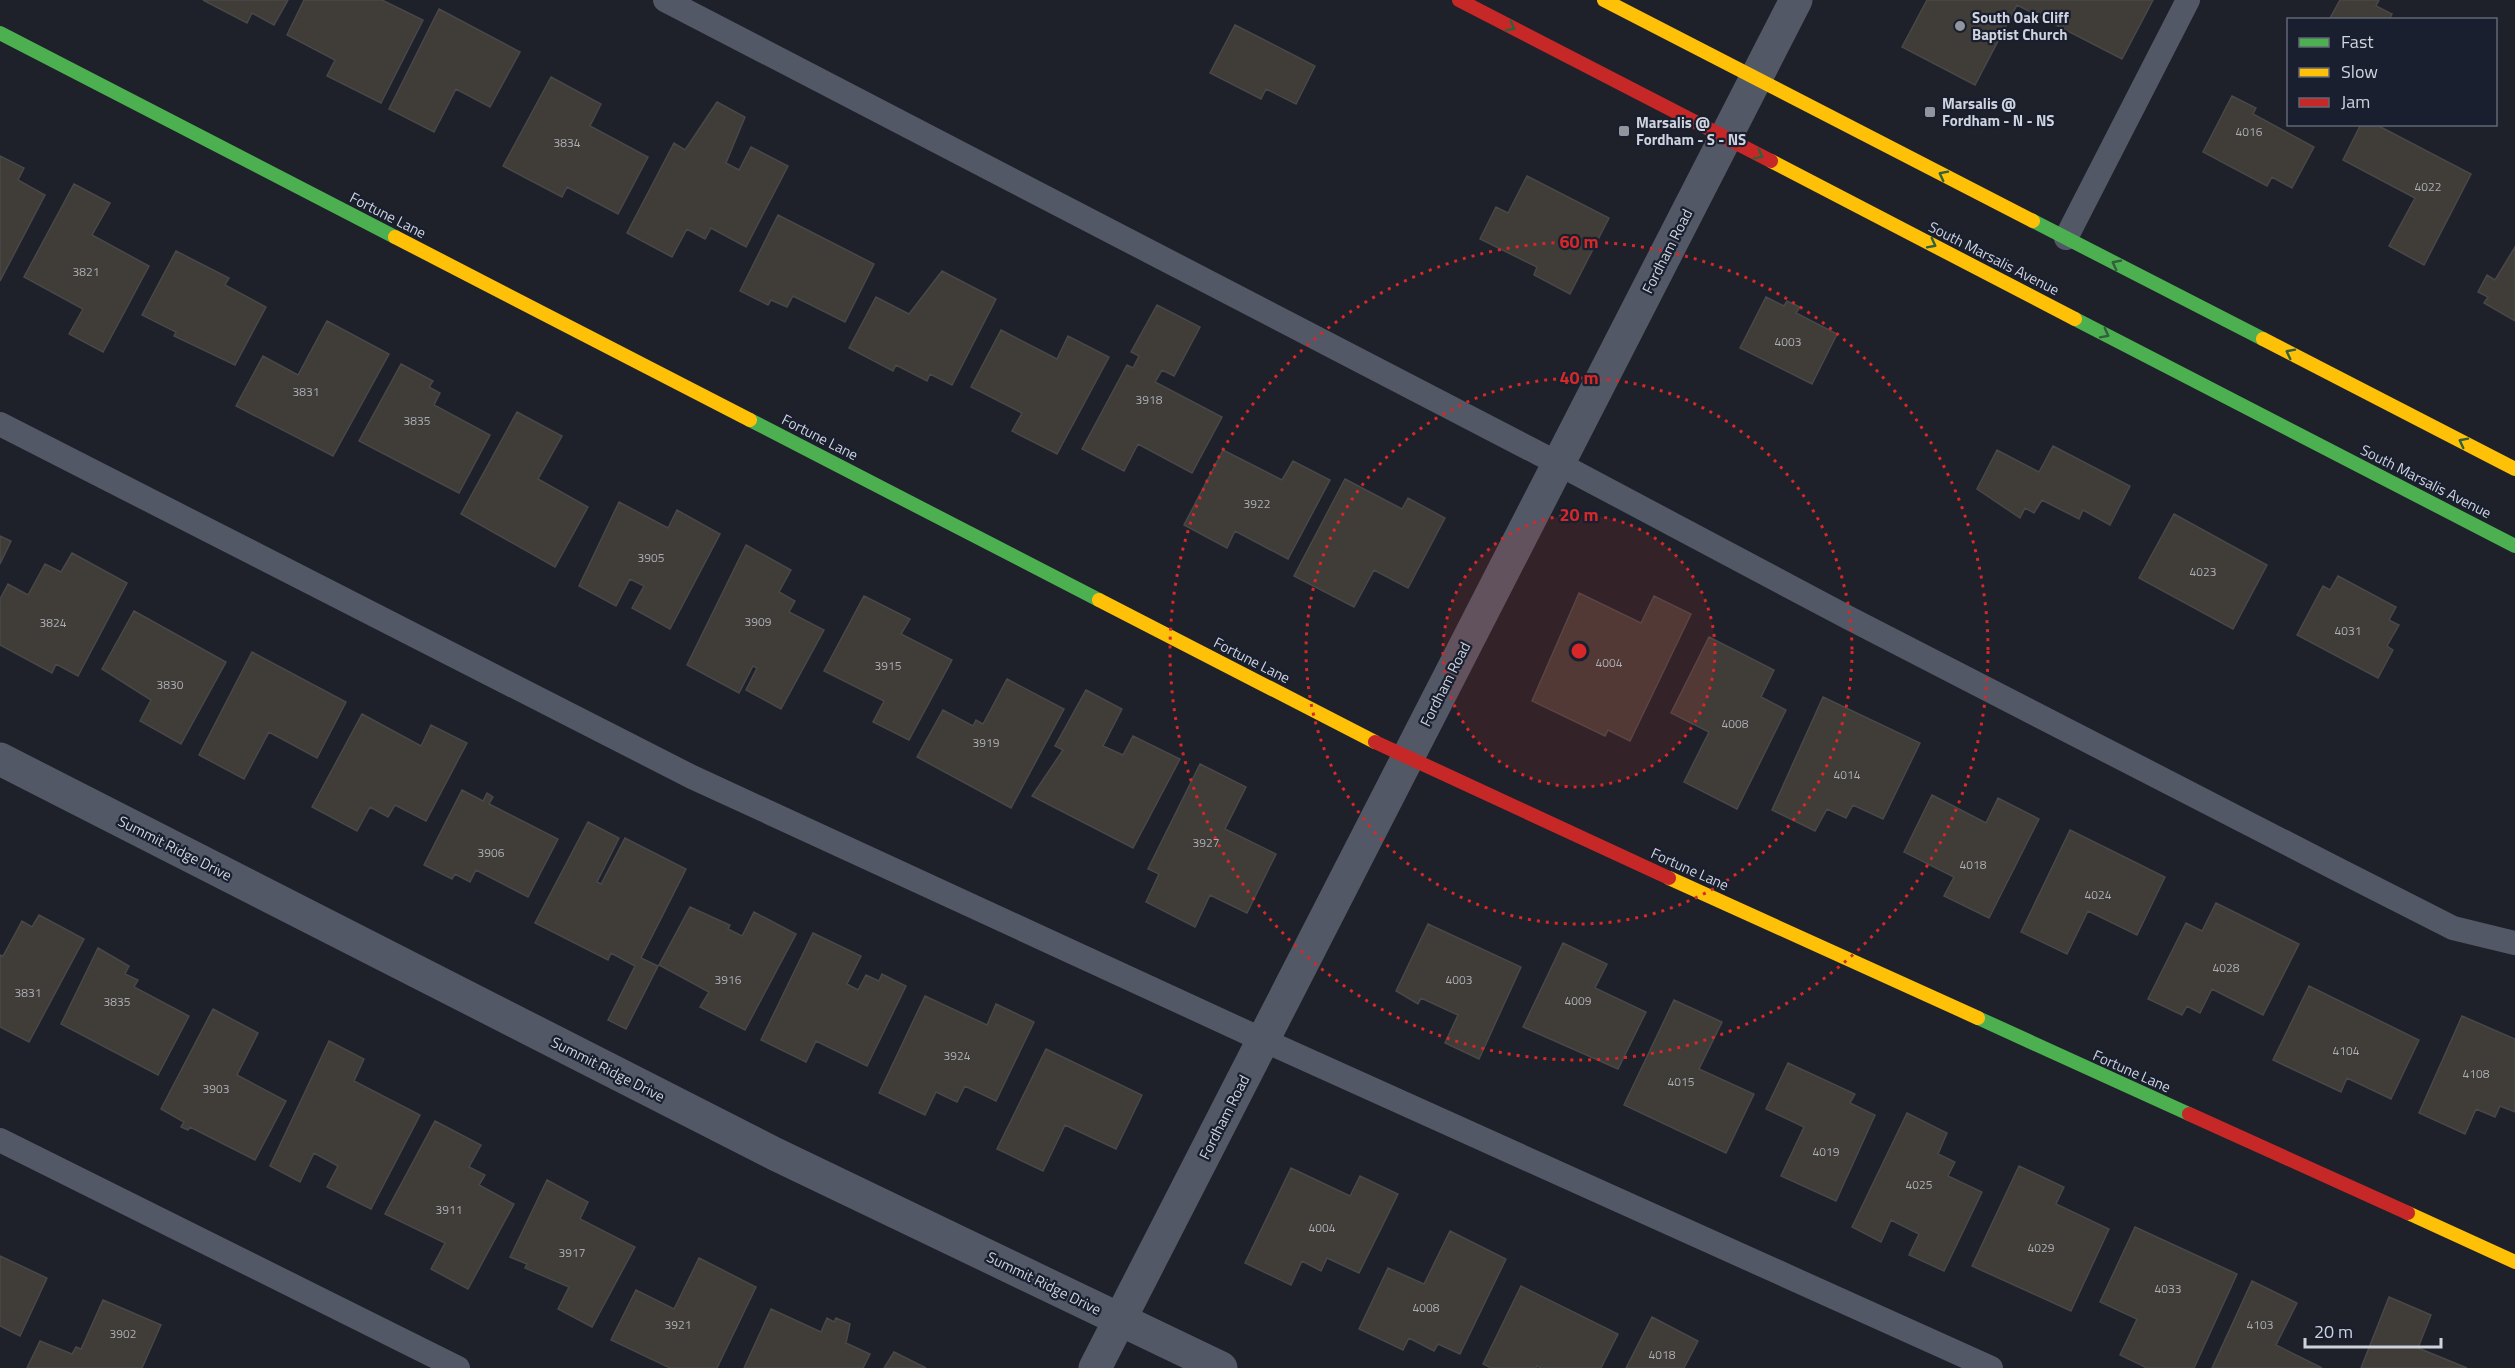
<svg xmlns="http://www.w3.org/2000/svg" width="2515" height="1368" font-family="'Titillium Web',sans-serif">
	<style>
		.building { fill: #403c38; stroke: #494848; stroke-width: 1.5 }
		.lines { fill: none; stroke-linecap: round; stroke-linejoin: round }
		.lane { stroke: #525866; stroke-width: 24 }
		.street { stroke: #525866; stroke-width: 33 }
		.fast { stroke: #4caf50; stroke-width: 14 }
		.slow { stroke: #ffc107; stroke-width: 14 }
		.jam { stroke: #c62828; stroke-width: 14 }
		.oneway { stroke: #30603d }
		.ring { fill: none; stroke: #d62828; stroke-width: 3; stroke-dasharray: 3 6 }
		.poi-dot { fill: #90959e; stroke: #191f2e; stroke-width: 2 }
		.labels { text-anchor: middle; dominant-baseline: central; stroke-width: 4.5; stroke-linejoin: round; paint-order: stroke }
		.number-label { font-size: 12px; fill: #aaadb4 }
		.poi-label { font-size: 15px; font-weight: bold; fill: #ced3dd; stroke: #191f2e; text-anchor: start }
		.street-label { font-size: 15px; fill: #ced3dd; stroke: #191f2e }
		.centre { fill: #d62828; stroke: #191f2e; stroke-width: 3 }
		.ring-label { font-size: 18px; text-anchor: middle; font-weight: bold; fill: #d62828; stroke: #191f2e; stroke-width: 4.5; stroke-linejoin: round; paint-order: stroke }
	</style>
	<rect width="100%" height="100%" fill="#1e2129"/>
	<path class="building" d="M203,0H288L274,25L252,13L247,23Z
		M304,0H382L423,20L381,103L327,76L335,60L287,35Z
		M1927,0H2153L2122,59L2017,5L1975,85L1902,47Z
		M2340,0H2379L2376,6L2392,14L2389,20H2329Z
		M439,9L520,52L490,107L456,89L434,132L389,109Z
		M1235,25L1315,66L1296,104L1266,89L1261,99L1210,73Z
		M551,77L601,104L590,126L648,157L618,214L567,187L562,197L503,166Z
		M2232,96L2256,108L2253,114L2314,147L2292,188L2272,177L2267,186L2203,152Z
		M717,102L745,117L726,163L739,170L751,147L788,166L746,247L711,228L705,239L687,229L672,257L627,233L674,143L685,150Z
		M2361,124H2375L2471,174L2424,265L2389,246L2415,198L2343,160Z
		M0,156L24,168L18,180L45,195L0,281Z
		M1527,176L1609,218L1570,294L1534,275L1537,267L1480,239L1496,207L1508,213Z
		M74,184L110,203L92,235L149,266L103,352L69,334L83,309L24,277Z
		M778,215L874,264L845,322L793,296L787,307L771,300L768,305L740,291Z
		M2515,247V321L2484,303L2488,297L2478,292L2487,275L2495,280Z
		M176,251L229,278L225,285L266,307L235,365L174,336L176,332L142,315Z
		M942,271L996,299L952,385L930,374L927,381L896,365L893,371L849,348L876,297L909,314Z
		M1766,297L1784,306L1787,301L1800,307L1796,313L1837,334L1812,384L1740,348Z
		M1157,305L1200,327L1174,376L1162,370L1155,382L1222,417L1192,473L1138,444L1124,471L1082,449L1127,365L1133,368L1139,356L1131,352Z
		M327,321L389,354L333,456L236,406L263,356L298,375Z
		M1001,330L1057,359L1068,336L1109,357L1057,454L1012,431L1022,413L971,387Z
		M401,364L433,381L429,387L440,393L434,405L490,435L459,493L359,441Z
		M517,412L562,436L538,479L588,507L555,567L461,514Z
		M2053,446L2130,486L2110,525L2083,510L2079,519L2042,500L2034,513L2025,508L2020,518L1977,489L1997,450L2039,472Z
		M1223,450L1282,480L1293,461L1330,480L1288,559L1235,531L1227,548L1184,525Z
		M1345,479L1402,509L1408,498L1445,518L1408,588L1374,570L1354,607L1294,576Z
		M619,502L668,528L677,510L720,534L670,629L632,608L644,586L630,579L616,606L579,586Z
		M2174,514L2267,565L2233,629L2139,578Z
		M0,536L11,541L0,564Z
		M746,545L791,570L779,592L795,601L789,612L824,630L781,709L746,690L757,668L753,666L739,693L687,665Z
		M72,553L127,583L78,676L56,664L52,673L0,645V599L8,584L28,595L45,564L61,572Z
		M2338,576L2396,607L2389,620L2399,625L2387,646L2393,650L2378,678L2297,635L2323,586L2330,590Z
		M1579,593L1641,623L1654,596L1691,614L1630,741L1608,730L1605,736L1532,701Z
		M864,596L910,619L901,634L952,660L909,740L873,722L884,701L824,671Z
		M134,611L226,662L181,744L140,721L151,700L102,669Z
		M1709,637L1774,670L1761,697L1786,710L1737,809L1684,782L1709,732L1671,713Z
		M252,652L346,702L317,758L269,732L244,779L199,755Z
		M1007,679L1064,709L1011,808L917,757L943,710L973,726L976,720L983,724Z
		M1086,690L1122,709L1103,746L1123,755L1133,736L1180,759L1133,848L1032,796L1063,750L1055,746Z
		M1823,697L1920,743L1883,819L1853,805L1846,818L1827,809L1815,831L1772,810Z
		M362,714L421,746L431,725L467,743L426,821L395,805L388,817L370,807L357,831L312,807Z
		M1200,764L1246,787L1225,829L1276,854L1247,913L1210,895L1195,927L1146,902L1159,874L1148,869Z
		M462,790L483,801L487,793L493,797L489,804L558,839L528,897L476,870L470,882L455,874L452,879L424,865Z
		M1932,795L1986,823L1998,798L2039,819L1989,918L1944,896L1954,877L1904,852Z
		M588,822L619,838L597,882L601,884L625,838L686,869L641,958L658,966L626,1029L608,1020L635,966L611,953L608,960L535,923Z
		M2070,830L2165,877L2137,935L2088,911L2067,954L2021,932Z
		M2216,903L2299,944L2263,1015L2212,989L2200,1013L2187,1006L2182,1015L2148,999L2186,923L2202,931Z
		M690,907L730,925L728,929L742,936L754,912L796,934L745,1030L700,1007L709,992L659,965Z
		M39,915L84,939L29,1042L0,1027V955L3,956L22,921L32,927Z
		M1428,924L1521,967L1479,1059L1445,1043L1458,1015L1421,998L1418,1004L1396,991Z
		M813,933L861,956L847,984L858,990L866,975L879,981L882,974L906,986L867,1066L816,1041L806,1062L761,1040Z
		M1563,943L1607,964L1595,988L1646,1012L1618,1069L1523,1027Z
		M98,948L129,966L125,974L138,980L134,987L189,1016L158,1075L61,1024Z
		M2309,986L2419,1040L2391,1099L2347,1078L2341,1092L2273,1060Z
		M925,996L987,1025L996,1004L1034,1022L996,1101L965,1086L957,1102L936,1092L925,1115L879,1093Z
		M1674,1000L1722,1022L1699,1069L1754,1094L1726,1153L1624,1105Z
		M213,1009L258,1033L237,1075L286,1101L255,1160L190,1127L188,1130L181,1127L184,1122L161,1109Z
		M2462,1016L2515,1039V1112L2500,1106L2495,1117L2476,1109L2465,1134L2419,1113Z
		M329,1041L364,1059L354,1081L420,1115L371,1209L327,1187L338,1166L314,1153L300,1182L270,1166Z
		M1046,1049L1142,1095L1116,1149L1065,1125L1043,1171L997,1149Z
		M1788,1063L1855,1094L1850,1103L1875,1115L1836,1201L1781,1176L1804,1127L1766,1109Z
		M1907,1113L1947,1133L1938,1154L1955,1162L1948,1176L1982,1192L1944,1271L1909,1255L1919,1234L1891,1220L1881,1242L1852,1227Z
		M435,1121L481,1145L469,1167L485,1175L479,1185L514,1204L468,1289L431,1269L445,1243L385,1214Z
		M2019,1166L2064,1187L2056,1204L2109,1229L2071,1311L1972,1266Z
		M1291,1168L1350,1196L1360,1176L1398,1194L1359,1273L1327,1258L1321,1271L1302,1261L1291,1285L1245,1263Z
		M547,1180L588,1202L580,1219L635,1247L592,1327L558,1309L569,1287L525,1268L527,1264L510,1257Z
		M2135,1227L2237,1274L2194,1368H2147L2120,1355L2137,1319L2100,1302Z
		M1450,1231L1506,1259L1460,1354L1438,1344L1434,1351L1409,1338L1403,1350L1359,1329L1388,1268L1424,1284Z
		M0,1256L47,1278L20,1336L0,1326Z
		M699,1258L756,1287L717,1368H670L611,1340L636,1290L674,1309Z
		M2252,1281L2297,1303L2276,1345L2322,1368H2212Z
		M1521,1286L1618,1334L1601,1368H1541L1537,1366L1536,1368H1491L1483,1364Z
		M2389,1297L2431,1315L2418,1348L2467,1368H2361Z
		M103,1300L161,1325L142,1368H27L40,1341L72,1354L76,1347L81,1349Z
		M771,1309L821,1332L827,1318L834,1322L836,1318L850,1324L846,1343L870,1354L863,1368H744Z
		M1652,1317L1698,1341L1684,1368H1626Z
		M894,1352L926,1368H884Z"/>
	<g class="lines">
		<path class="lane" d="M665,0L1559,464L1849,618L2331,866L2453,928L2515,943
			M2066,238L2188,0
			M0,424L692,777L1263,1040L1991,1368
			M0,1140L458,1368"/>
		<path class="street" d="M0,759L775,1154L1221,1368
			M1095,1368L1796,0"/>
		<path class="fast" d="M0,33L395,237
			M2033,221L2263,339
			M2075,319L2515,546
			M750,420L1099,600
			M1978,1018L2189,1114"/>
		<path class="slow" d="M1604,0L2033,221
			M1771,161L2075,319
			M395,237L750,420
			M2263,339L2515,469
			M1099,600L1375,742
			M1669,878L1978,1018
			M2408,1213L2515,1262"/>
		<path class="jam" d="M1459,0L1771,161
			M1375,742L1669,878
			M2189,1114L2408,1213"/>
	</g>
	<defs><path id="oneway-chevron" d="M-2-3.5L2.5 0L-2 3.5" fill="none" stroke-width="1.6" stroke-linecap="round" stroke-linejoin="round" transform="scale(1.5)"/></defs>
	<g class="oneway">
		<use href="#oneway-chevron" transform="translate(1511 27) rotate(27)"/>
		<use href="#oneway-chevron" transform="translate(1759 155) rotate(27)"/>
		<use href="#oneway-chevron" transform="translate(1943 175) rotate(-153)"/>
		<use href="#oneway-chevron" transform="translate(1932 244) rotate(27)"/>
		<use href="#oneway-chevron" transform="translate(2116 264) rotate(-153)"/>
		<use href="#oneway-chevron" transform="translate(2105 334) rotate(27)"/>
		<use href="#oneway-chevron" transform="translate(2290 353) rotate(-153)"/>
		<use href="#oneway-chevron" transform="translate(2463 442) rotate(-153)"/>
	</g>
	<circle cx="1579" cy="651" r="136" fill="#d62828" fill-opacity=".12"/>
	<g class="ring">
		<circle cx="1579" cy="651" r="136"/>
		<circle cx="1579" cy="651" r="273"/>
		<circle cx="1579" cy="651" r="409"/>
	</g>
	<g class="poi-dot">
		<circle cx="1960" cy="26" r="6"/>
		<rect x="1924" y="106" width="12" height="12" rx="3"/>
		<rect x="1618" y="125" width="12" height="12" rx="3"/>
	</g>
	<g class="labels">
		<g class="number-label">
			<text x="2249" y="131">4016</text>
			<text x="567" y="142">3834</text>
			<text x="2428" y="186">4022</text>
			<text x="86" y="271">3821</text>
			<text x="1788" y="341">4003</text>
			<text x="306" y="391">3831</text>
			<text x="1149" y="399">3918</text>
			<text x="417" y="420">3835</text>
			<text x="1257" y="503">3922</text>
			<text x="651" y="557">3905</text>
			<text x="2203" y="571">4023</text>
			<text x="758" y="621">3909</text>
			<text x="53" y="622">3824</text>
			<text x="2348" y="630">4031</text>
			<text x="1609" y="662">4004</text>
			<text x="888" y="665">3915</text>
			<text x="170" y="684">3830</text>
			<text x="1735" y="723">4008</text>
			<text x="986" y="742">3919</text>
			<text x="1847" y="774">4014</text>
			<text x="1206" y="842">3927</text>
			<text x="491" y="852">3906</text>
			<text x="1973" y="864">4018</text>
			<text x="2098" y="894">4024</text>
			<text x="2226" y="967">4028</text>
			<text x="728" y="979">3916</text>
			<text x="1459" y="979">4003</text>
			<text x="28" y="992">3831</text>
			<text x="1578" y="1000">4009</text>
			<text x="117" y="1001">3835</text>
			<text x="2346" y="1050">4104</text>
			<text x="957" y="1055">3924</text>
			<text x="2476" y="1073">4108</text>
			<text x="1681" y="1081">4015</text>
			<text x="216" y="1088">3903</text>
			<text x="1826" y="1151">4019</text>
			<text x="1919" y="1184">4025</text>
			<text x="449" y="1209">3911</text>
			<text x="1322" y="1227">4004</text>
			<text x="2041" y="1247">4029</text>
			<text x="572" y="1252">3917</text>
			<text x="2168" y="1288">4033</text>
			<text x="1426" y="1307">4008</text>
			<text x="678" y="1324">3921</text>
			<text x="2260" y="1324">4103</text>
			<text x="123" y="1333">3902</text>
			<text x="1662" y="1354">4018</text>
		</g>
		<g class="poi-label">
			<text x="1972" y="17">South Oak Cliff<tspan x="1972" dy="17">Baptist Church</tspan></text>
			<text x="1942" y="103">Marsalis @<tspan x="1942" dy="17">Fordham - N - NS</tspan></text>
			<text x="1636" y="122">Marsalis @<tspan x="1636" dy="17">Fordham - S - NS</tspan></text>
		</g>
		<g class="street-label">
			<text transform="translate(388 215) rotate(27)">Fortune Lane</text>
			<text transform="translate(1667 251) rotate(-63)">Fordham Road</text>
			<text transform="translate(1994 258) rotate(27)">South Marsalis Avenue</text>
			<text transform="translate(820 437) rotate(27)">Fortune Lane</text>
			<text transform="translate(2426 481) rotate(27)">South Marsalis Avenue</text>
			<text transform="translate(1252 660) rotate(27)">Fortune Lane</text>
			<text transform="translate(1445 684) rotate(-63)">Fordham Road</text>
			<text transform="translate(175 848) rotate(27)">Summit Ridge Drive</text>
			<text transform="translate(1690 869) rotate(24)">Fortune Lane</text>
			<text transform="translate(608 1069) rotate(27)">Summit Ridge Drive</text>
			<text transform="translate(2132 1071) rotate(24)">Fortune Lane</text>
			<text transform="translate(1224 1117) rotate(-63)">Fordham Road</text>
			<text transform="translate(1044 1283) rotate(26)">Summit Ridge Drive</text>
		</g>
	</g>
	<circle cx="1579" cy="651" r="9" class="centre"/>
	<g class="ring-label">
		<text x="1579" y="248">60 m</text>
		<text x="1579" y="384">40 m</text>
		<text x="1579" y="521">20 m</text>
	</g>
	<rect x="2287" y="18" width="210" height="108" fill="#191f2e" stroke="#616774" stroke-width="1.5"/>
	<rect x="2299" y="38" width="30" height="9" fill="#4caf50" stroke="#616774" stroke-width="1.5"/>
	<text x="2341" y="48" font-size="18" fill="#ced3dd">Fast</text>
	<rect x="2299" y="68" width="30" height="9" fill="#ffc107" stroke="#616774" stroke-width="1.5"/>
	<text x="2341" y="78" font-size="18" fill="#ced3dd">Slow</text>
	<rect x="2299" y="98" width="30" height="9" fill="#c62828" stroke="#616774" stroke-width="1.5"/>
	<text x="2341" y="108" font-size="18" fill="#ced3dd">Jam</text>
	<path d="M2305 1338v9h136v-9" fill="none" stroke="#ced3dd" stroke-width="3"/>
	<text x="2314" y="1338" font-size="18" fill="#ced3dd" stroke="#191f2e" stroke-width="4.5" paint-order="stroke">20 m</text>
</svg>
